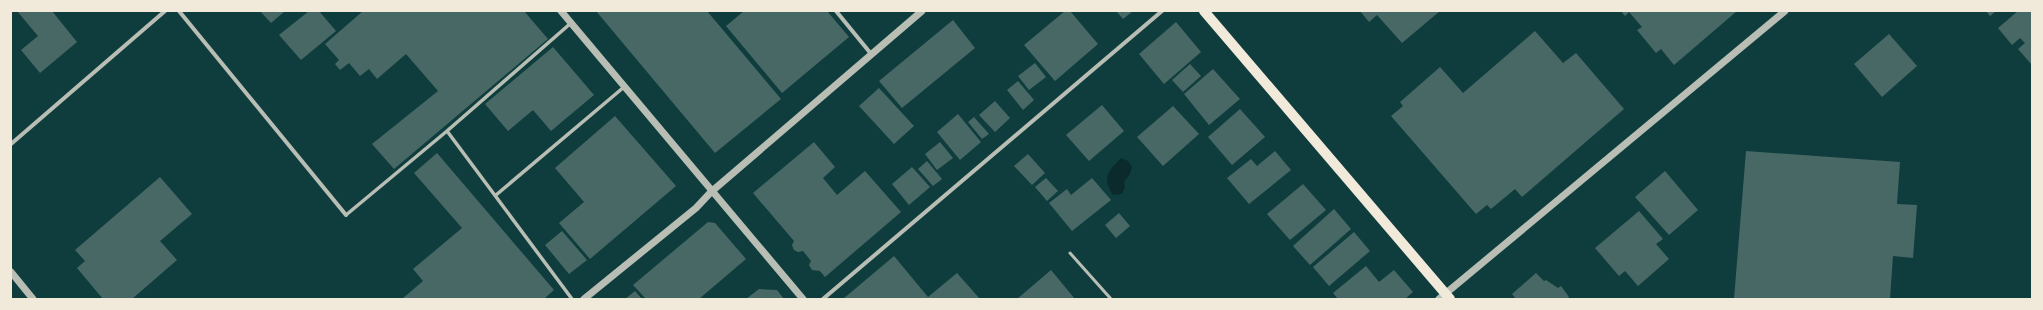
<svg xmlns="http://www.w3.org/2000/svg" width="2043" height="310" font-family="Mulish,sans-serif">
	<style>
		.water { fill: #0a2a2b }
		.building { fill: #486865 }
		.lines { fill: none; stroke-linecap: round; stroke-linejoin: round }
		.service { stroke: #b8beb3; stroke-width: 3 }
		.pedestrian { stroke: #b8beb3; stroke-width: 3.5 }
		.minor { stroke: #b8beb3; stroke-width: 4 }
		.tertiary { stroke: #b8beb3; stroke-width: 7 }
		.primary { stroke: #f1e9da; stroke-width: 10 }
	</style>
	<rect width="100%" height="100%" fill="#0f3d3e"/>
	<path class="water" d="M1121,158L1128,161L1132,167L1130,174L1124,182L1125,187L1122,194L1113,195C1102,178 1108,171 1121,158Z"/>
	<path class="building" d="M17,11H52L77,42L40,73L21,50L38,36Z
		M260,11H285L271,23Z
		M309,11H319L336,31L301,60L279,35Z
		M363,11H524L548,39L394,169L372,144L438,91L406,54L377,79L369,69L360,76L349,63L340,70L335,64L339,60L325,44Z
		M596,11H707L781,99L715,153Z
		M744,11H827L849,37L782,93L726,26Z
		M1065,11H1070L1098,44L1055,81L1024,45Z
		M1116,11H1133L1123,19Z
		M1360,11H1440L1402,43L1377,15L1369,22Z
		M1621,11H1737L1674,65L1661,49L1656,53L1637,30L1642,27L1629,12L1625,16Z
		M1986,11H1996L1990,16Z
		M2018,11H2032V65L2018,49L2025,43L2020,38L2012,45L1998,28Z
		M953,20L975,48L902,108L879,81Z
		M1176,22L1201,52L1164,84L1139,54Z
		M1535,31L1563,63L1576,53L1624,109L1522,197L1515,189L1491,209L1487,205L1476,214L1391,116L1403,106L1400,102L1440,67L1463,93Z
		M1889,34L1917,66L1882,97L1854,64Z
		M553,47L594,95L551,131L533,110L508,131L485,104Z
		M1035,63L1046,77L1029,90L1018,76Z
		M1190,64L1201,76L1183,92L1172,80Z
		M1213,69L1240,99L1209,125L1184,94Z
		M1018,81L1034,100L1023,110L1007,90Z
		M879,88L914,126L894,144L859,106Z
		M995,101L1010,118L995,132L979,115Z
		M1102,105L1124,131L1089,161L1066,135Z
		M1173,106L1199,134L1163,166L1137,137Z
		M1240,109L1265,137L1232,165L1208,137Z
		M958,114L981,142L960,160L937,132Z
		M615,116L676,186L590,259L559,223L584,202L555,168Z
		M974,117L989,134L982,139L968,122Z
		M814,142L835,167L823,178L837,195L865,171L901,212L825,277L820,271L812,270L809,265L811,261L803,251L798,252L794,250L792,245L794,241L753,193Z
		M940,142L953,158L937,170L925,154Z
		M1275,151L1291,170L1249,204L1227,178L1251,159L1257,166Z
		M1746,151L1900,162L1897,204L1917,205L1913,258L1893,256L1890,299H1734Z
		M437,153L554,290L544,299H402L423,281L413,269L462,228L414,173Z
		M1028,154L1045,173L1032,185L1014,166Z
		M927,161L942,179L933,186L918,169Z
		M912,167L930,187L909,205L892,184Z
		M1665,171L1698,210L1669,235L1635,197Z
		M160,177L192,214L160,241L177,260L132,299H103L77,268L85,261L75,250Z
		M1046,178L1058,191L1047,201L1035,187Z
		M1092,178L1111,200L1072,231L1049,203L1067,189L1071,195Z
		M1303,184L1326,210L1290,240L1267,214Z
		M1334,209L1351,229L1310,265L1293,246Z
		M1639,211L1663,239L1656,244L1669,259L1638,286L1625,271L1619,276L1595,248Z
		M1119,213L1130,226L1116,238L1105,225Z
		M708,222L715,223L746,259L699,299H646L633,285Z
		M562,231L587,260L569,274L545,245Z
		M1354,232L1370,251L1329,286L1313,267Z
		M894,256L928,297L957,273L980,299H843Z
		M1366,266L1379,282L1394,270L1413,292L1405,299H1338L1333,293Z
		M1051,270L1075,299H1017Z
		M1536,273L1544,281L1546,280L1558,288L1561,286L1569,297L1567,299H1516L1512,294Z
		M759,289L777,290L784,299H746Z
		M635,291L642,299H625Z"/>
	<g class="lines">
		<path class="service" d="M1070,253L1111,299"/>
		<path class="pedestrian" d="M447,131L572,299
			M496,195L624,87
			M346,215L447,131L571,23"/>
		<path class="minor" d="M179,11L346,215
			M836,11L872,55
			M11,144L165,11
			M823,299L1162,11"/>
		<path class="tertiary" d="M561,11L803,299
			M11,272L33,299
			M584,299L696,208L711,192L922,11
			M1439,299L1785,11"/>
		<path class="primary" d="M1204,11L1450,299"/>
	</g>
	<rect width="2043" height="310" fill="none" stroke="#f1e9da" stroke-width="24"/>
</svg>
